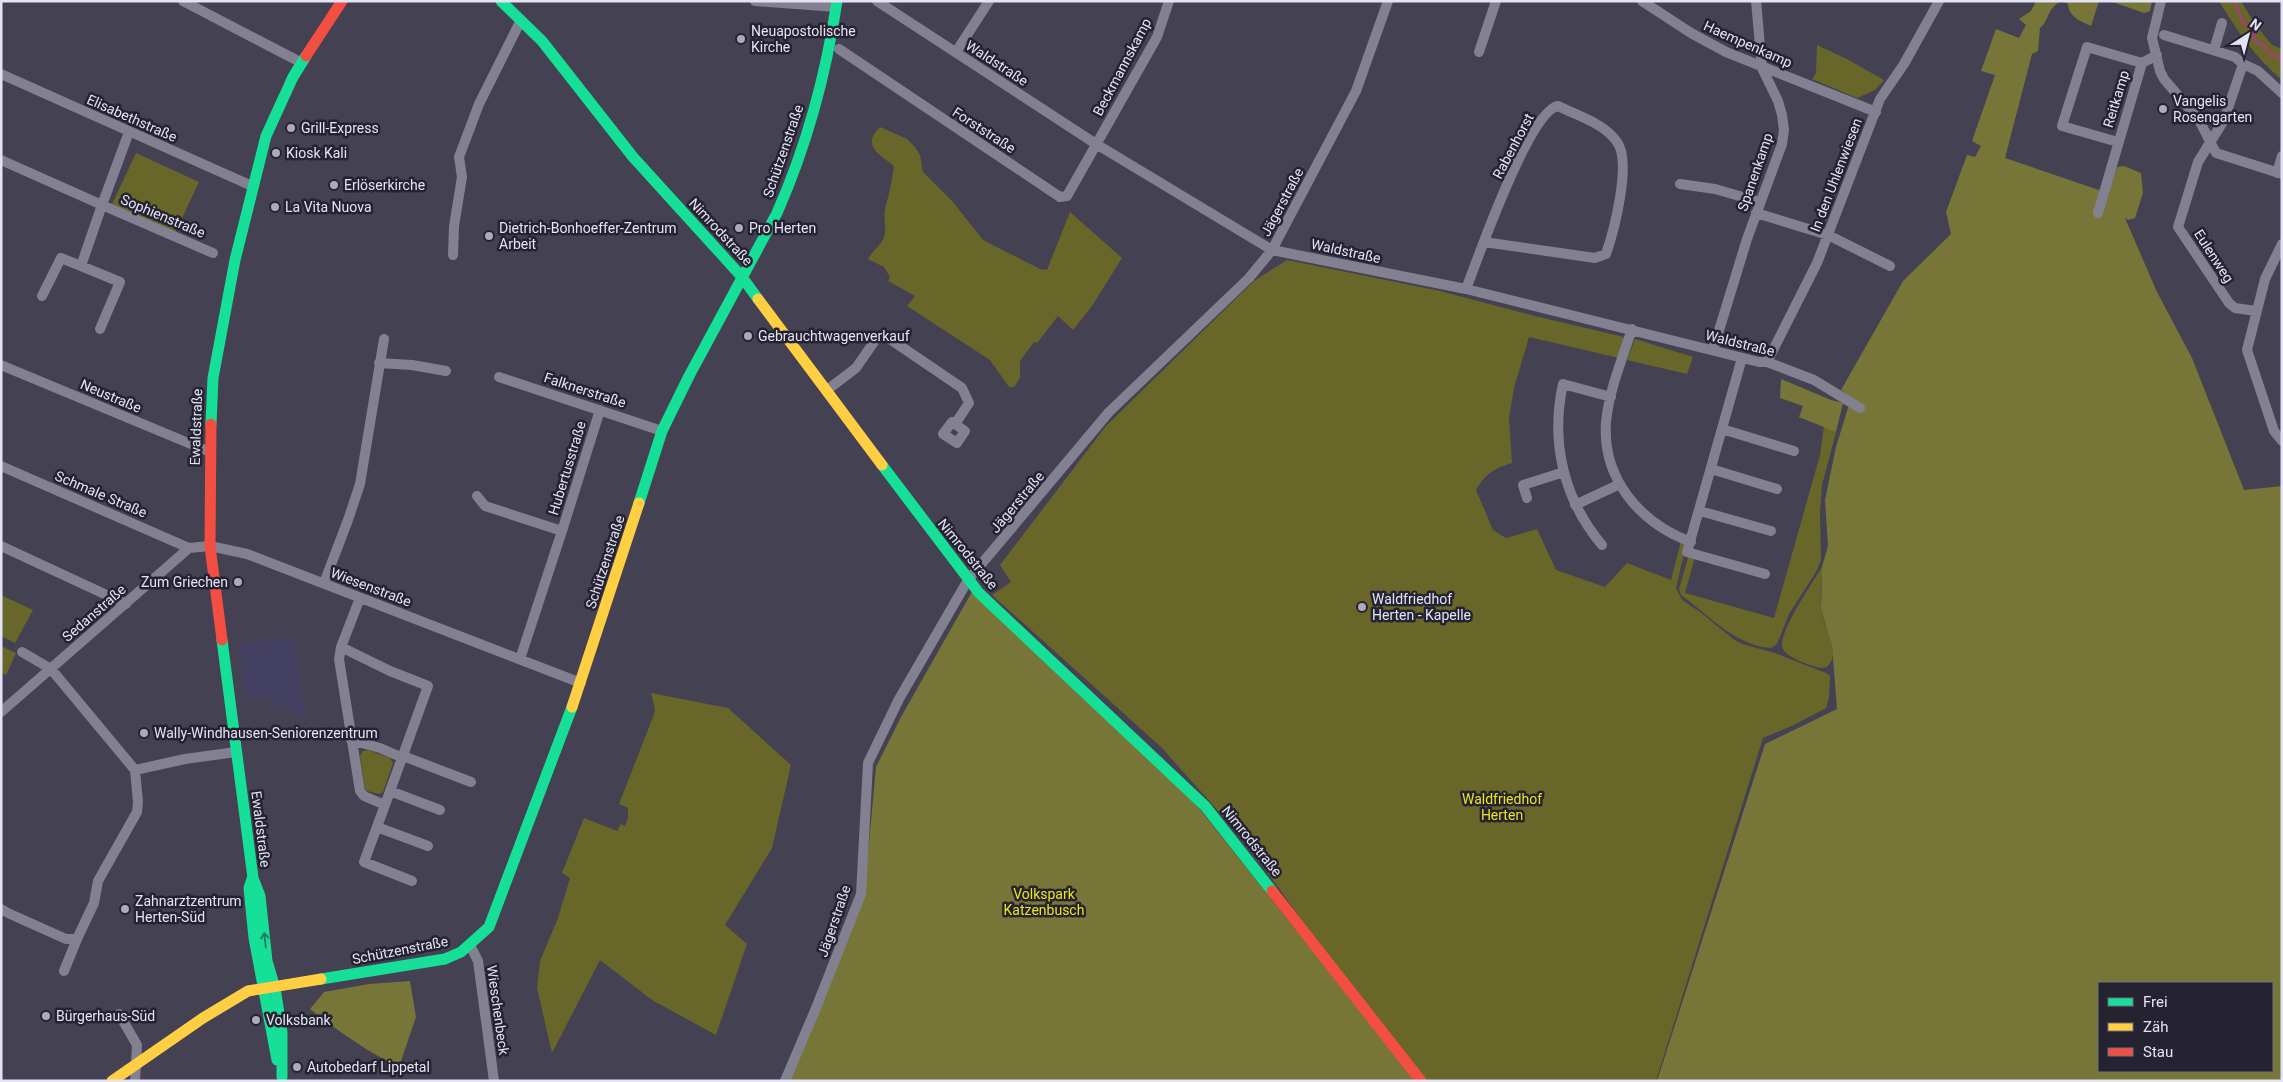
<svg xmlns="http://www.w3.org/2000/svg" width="2283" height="1082" font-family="Roboto,sans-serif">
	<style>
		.built { fill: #444062 }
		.green { fill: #686729 }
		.forest { fill: #777638; fill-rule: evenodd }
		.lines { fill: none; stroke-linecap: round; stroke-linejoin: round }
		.stream { stroke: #a53f7a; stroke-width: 2.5 }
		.street { stroke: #828091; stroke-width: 10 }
		.fast { stroke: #16e098; stroke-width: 11 }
		.slow { stroke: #ffcf43; stroke-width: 11 }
		.jam { stroke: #f24e42; stroke-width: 11 }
		.oneway { stroke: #1e8264 }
		.poi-dot { fill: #acaabd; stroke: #252331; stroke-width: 2 }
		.labels { text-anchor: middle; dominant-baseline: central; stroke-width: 5; stroke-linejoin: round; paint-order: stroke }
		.poi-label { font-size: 14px; fill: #e4e3f6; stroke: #252331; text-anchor: start }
		.street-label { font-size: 14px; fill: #e4e3f6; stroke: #252331 }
		.park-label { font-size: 14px; fill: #e9e619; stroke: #252331 }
	</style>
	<rect width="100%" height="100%" fill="#434152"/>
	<path class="built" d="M287,638L299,644L295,651L306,719L262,696L246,698L239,645Z"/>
	<path class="green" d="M2219,1H2241L2255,24L2272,45L2282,49V80C2255,57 2237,31 2219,1Z
		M1817,45L1847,59L1884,80L1875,90L1857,98L1812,79L1816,73Z
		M880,127L907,139L915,147L920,155L923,172L953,202L983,240L1040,269L1047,270L1070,212L1122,258L1092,306L1073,330L1058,316L1037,343L1034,342L1020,361V378L1014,387H1009L990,360L907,306L915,296L888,281L890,277L884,267L868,259C873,250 880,247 884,237C887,228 883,218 885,209C889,194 892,181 894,166C879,154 861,145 880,127Z
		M136,153L199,182L175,233L112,204Z
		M1287,260L1440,291L1535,316L1624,337L1619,358L1529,337L1514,388L1509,418L1512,463C1495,468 1485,474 1476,490L1493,530L1506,538L1537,529L1556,570L1605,587L1627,563L1671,580L1681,541L1684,543V553L1676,588L1682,600L1700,612L1733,639L1742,644L1775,653L1826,673L1830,676L1829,698L1826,708L1794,725L1763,738L1656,1081H1426L1318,943L1245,841L1161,747L992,595L1011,582L1000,565L1106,426L1254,281Z
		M1635,339L1693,357L1687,374L1627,360Z
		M1824,426L1836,432L1822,485L1820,513L1821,560L1816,572L1789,614L1777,644L1771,648C1734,645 1709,615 1681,595L1679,589L1689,554L1695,557L1685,593L1774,618L1820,455Z
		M1822,567C1822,580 1820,594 1821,607C1822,625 1843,651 1827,667L1822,668C1813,667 1784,657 1782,647C1780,629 1812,584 1822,567Z
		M1,595L33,610L15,643L1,636Z
		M1,646L16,653L6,675L1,673Z
		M651,693L728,708L791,765L772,848L725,925L747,944L716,1035L652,1000L600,960L552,1053L537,988L540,961L558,918L570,878L562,873L584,818L617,831L621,824L625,826L628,818V808L619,804L653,717L655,710Z
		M368,750L390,758L393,763L383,792L380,794L367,791L365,788L360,756L363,751Z"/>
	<path class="forest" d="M2036,1H2061C2045,11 2051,18 2040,28L2038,51L2032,54L2005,158L2099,190L2106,198L2117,167L2124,166L2141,173L2143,193L2135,218L2128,220L2125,218L2157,292L2192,358L2244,490L2282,486V1081H1657L1765,744L1837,709L1832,645L1821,609L1822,567L1828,546L1825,500L1836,447L1851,398L1841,390L1903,281L1951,234L1946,212L1967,155L1975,157L1981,146L1972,141L1995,75L1981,71L1996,29L2019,38L2026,25L2019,19L2031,11ZM2099,983H2272V1071H2099Z
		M2063,1H2099L2091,26C2080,21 2069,17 2068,4Z
		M2110,1H2152L2150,11L2144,13Z
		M1781,379L1831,400L1843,403L1836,432L1799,417L1803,406L1780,398Z
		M973,590L1167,768L1416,1081H785L864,896L876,767L901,717Z
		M410,981L416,1017L399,1067C366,1051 338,1031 310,1009L324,992L369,984Z"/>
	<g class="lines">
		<path class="stream" d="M2234,1L2243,22L2252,30L2256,42L2264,45L2269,54L2275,55L2282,61"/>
		<path class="street" d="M183,1L302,63
			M755,1L836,7
			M877,1L1096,144L1272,250L1466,289L1759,362H1767L1814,380L1860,408
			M1642,1L1691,33L1726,52L1876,112
			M2161,1L2152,38L2160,71L2164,79L2199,120L2216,153L2282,174
			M2164,35L2235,57L2243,64L2258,71L2282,93
			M839,49L1060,197L1067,196L1157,37L1169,1
			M2214,50L2222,23
			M956,52L989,1
			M1479,52L1496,1
			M2243,64L2224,120L2198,162L2178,227L2229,303L2235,308L2256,311
			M1,74L252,186
			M2118,142L2062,126L2087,47L2142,63
			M1,160L102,205L129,132
			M2277,173L2282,156
			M1680,184L1715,189L1760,202
			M1756,213L1828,235L1890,266
			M2098,213L2142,63L2157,55
			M2282,244L2265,279L2247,350L2274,431L2282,441
			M453,255L454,226L462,177L459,157L479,104L521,20
			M81,266L120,282L100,329
			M1466,289C1478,258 1529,111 1558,106C1578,116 1604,123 1617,142C1632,162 1614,231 1606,254L1595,258L1484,242
			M42,296L61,258L81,266L102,205L213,253
			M1632,329C1622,359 1609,391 1606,422C1602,479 1640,523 1691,542
			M1713,350L1747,239L1782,144L1784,130L1782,115L1778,101L1762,68L1756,1
			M1742,358L1687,552L1765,574
			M1767,362L1817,263L1880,99L1904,64L1939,1
			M379,363L412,365L446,371
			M1,365L210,452
			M499,377L662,431
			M827,390L856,368L876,339L887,337L962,388L969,403L955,424L952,422L943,434L957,443L965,431L955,424
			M1722,429L1794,451
			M1,466L189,548
			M1711,469L1777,489
			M477,496L485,506L562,531L600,410
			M1527,498L1523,485L1564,472
			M1575,505L1620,484
			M1700,511L1771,531
			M1602,545C1564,500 1550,442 1563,384L1611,397
			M1,546L126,604
			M324,583L348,520L360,484L384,339
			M341,647L390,671L428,686L385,805L364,796L360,791L339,659L341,647L360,598
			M22,652L51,669L135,770L185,759L236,752
			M520,659L562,531
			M1,712L189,548L210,546L247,554L581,683
			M351,740L380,748L403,758
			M403,756L471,782
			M390,791L440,810
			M385,805L364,862L412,881
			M377,827L428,846
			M1,909L10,914L66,939H77L94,903L98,881L137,812L138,802L135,770
			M470,945L478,961L494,1081
			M64,971L77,939
			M119,1014L137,1045L135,1081
			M785,1081L816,1008L861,894L868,763L899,699L968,580L1109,412L1249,278L1272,250L1356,91L1388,1"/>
		<path class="fast" d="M501,1L542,41L633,157L742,277L758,299
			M211,424L213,378L235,260L266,136L293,77L306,56
			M882,465L979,593L1205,806L1272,891
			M639,503L662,431L689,376L777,213C807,145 826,75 837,1
			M222,640L253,878L260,896L267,961L275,988L282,1032V1077
			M252,879L249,888L254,938L277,1060
			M321,979L445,959L461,952L489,927L572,707"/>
		<path class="slow" d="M758,299L882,465
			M572,707L639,503
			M112,1081L203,1018L248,991L321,979"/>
		<path class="jam" d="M306,56L342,1
			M211,424L210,546L222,640
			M1272,891L1421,1081"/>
	</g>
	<defs><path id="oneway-shaft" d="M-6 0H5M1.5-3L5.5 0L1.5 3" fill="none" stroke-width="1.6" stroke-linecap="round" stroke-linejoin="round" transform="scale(1.25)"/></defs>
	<use class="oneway" href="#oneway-shaft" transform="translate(265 940) rotate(-96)"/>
	<g class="poi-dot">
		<circle cx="741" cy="39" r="5"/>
		<circle cx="2163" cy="109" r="5"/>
		<circle cx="291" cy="128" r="5"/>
		<circle cx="276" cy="153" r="5"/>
		<circle cx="334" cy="185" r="5"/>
		<circle cx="275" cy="207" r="5"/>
		<circle cx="739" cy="228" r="5"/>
		<circle cx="489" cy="236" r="5"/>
		<circle cx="748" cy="336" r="5"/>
		<circle cx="238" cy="582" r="5"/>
		<circle cx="1362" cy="607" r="5"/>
		<circle cx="144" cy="733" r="5"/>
		<circle cx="125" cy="909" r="5"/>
		<circle cx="46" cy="1016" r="5"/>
		<circle cx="256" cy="1020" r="5"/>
		<circle cx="297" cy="1067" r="5"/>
	</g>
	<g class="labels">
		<g class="poi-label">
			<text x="751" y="31">Neuapostolische<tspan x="751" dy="16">Kirche</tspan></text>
			<text x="2173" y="101">Vangelis<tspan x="2173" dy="16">Rosengarten</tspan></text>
			<text x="301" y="128">Grill-Express</text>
			<text x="286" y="153">Kiosk Kali</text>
			<text x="344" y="185">Erlöserkirche</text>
			<text x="285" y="207">La Vita Nuova</text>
			<text x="499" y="228">Dietrich-Bonhoeffer-Zentrum<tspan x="499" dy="16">Arbeit</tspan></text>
			<text x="749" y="228">Pro Herten</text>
			<text x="758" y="336">Gebrauchtwagenverkauf</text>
			<text x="228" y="582" text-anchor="end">Zum Griechen</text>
			<text x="1372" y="599">Waldfriedhof<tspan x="1372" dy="16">Herten - Kapelle</tspan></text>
			<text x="154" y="733">Wally-Windhausen-Seniorenzentrum</text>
			<text x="135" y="901">Zahnarztzentrum<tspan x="135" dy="16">Herten-Süd</tspan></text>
			<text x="56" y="1016">Bürgerhaus-Süd</text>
			<text x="266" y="1020">Volksbank</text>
			<text x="307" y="1067">Autobedarf Lippetal</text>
		</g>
		<g class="street-label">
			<text transform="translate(1748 44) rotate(24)">Haempenkamp</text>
			<text transform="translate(997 63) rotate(33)">Waldstraße</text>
			<text transform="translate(1122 67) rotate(-62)">Beckmannskamp</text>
			<text transform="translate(2116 99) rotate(-73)">Reitkamp</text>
			<text transform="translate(132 118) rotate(24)">Elisabethstraße</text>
			<text transform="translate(984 130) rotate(33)">Forststraße</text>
			<text transform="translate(1513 146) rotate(-62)">Rabenhorst</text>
			<text transform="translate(783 151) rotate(-71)">Schützenstraße</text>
			<text transform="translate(1755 172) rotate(-71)">Spanenkamp</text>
			<text transform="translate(1836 175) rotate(-69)">In den Uhlenwiesen</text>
			<text transform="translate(1282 202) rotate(-62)">Jägerstraße</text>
			<text transform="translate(163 216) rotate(23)">Sophienstraße</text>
			<text transform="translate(721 232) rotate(47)">Nimrodstraße</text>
			<text transform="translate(1346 251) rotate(12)">Waldstraße</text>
			<text transform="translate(2214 256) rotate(57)">Eulenweg</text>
			<text transform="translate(1740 343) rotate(14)">Waldstraße</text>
			<text transform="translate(585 390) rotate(18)">Falknerstraße</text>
			<text transform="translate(111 396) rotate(23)">Neustraße</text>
			<text transform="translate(196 427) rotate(-88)">Ewaldstraße</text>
			<text transform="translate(567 468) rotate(-73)">Hubertusstraße</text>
			<text transform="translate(101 494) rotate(23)">Schmale Straße</text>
			<text transform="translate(1017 502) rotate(-50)">Jägerstraße</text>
			<text transform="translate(968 554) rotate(51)">Nimrodstraße</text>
			<text transform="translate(605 562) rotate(-72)">Schützenstraße</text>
			<text transform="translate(371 587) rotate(21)">Wiesenstraße</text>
			<text transform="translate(94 613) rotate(-41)">Sedanstraße</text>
			<text transform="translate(261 829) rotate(83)">Ewaldstraße</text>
			<text transform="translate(1252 841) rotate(51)">Nimrodstraße</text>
			<text transform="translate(834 921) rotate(-71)">Jägerstraße</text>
			<text transform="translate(400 950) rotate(-11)">Schützenstraße</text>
			<text transform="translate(498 1010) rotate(82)">Wieschenbeck</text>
		</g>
		<g class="park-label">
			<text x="1502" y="799">Waldfriedhof<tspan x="1502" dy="16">Herten</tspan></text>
			<text x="1044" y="894">Volkspark<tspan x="1044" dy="16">Katzenbusch</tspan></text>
		</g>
	</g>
	<rect width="2283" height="1082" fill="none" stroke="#e4e3f6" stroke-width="5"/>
	<rect x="2098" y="982" width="175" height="90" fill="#252331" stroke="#717080"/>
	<rect x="2108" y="998" width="25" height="8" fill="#16e098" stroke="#717080"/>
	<text x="2143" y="1007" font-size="15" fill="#e4e3f6">Frei</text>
	<rect x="2108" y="1023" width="25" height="8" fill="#ffcf43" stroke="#717080"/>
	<text x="2143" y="1032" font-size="15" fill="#e4e3f6">Zäh</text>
	<rect x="2108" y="1048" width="25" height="8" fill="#f24e42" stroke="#717080"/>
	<text x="2143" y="1057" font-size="15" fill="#e4e3f6">Stau</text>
	<g transform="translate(2248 35) rotate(36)" stroke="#252331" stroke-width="4" paint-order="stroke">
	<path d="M0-4L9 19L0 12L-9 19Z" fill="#e4e3f6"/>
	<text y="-8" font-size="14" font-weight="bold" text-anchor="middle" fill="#e4e3f6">N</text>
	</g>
</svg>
